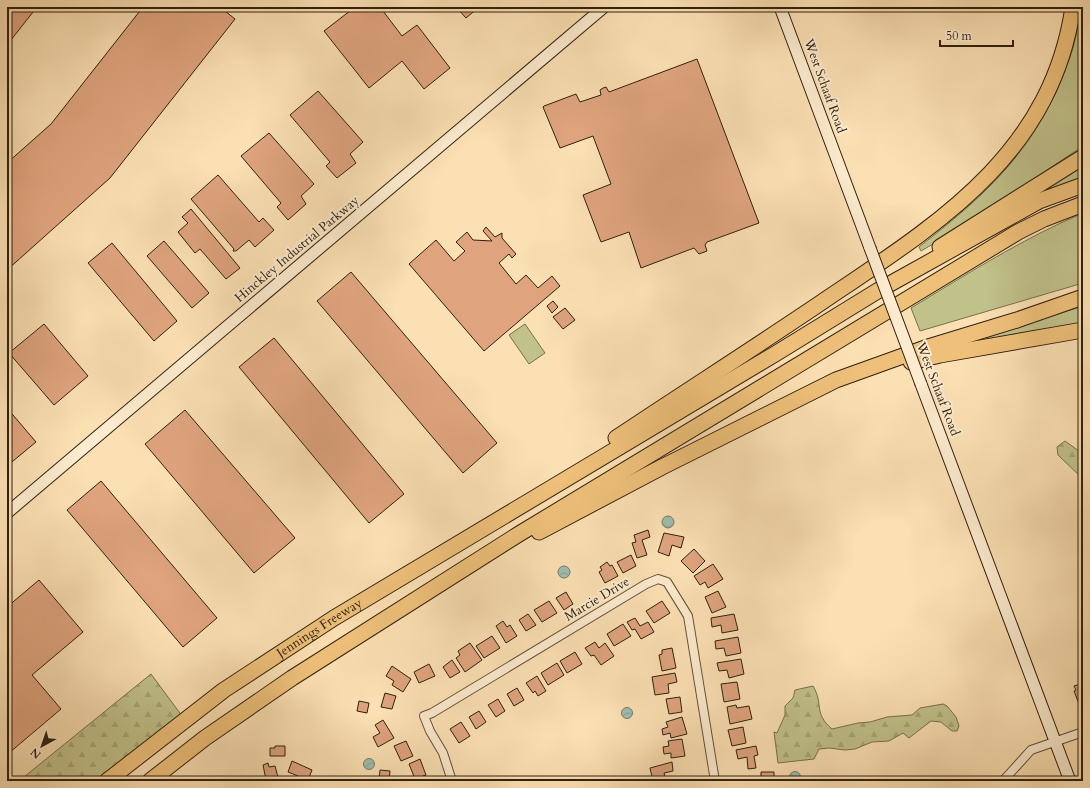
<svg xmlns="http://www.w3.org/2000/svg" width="1090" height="788" font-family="Cardo,serif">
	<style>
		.grass { fill: #c1c18a; stroke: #78704c }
		.forest { fill: url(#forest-firs); stroke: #78704c }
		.water { fill: url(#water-waves); stroke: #727e6e }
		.building { fill: #dfa47e; stroke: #2f200e }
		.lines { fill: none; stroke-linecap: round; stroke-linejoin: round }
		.street-casing { stroke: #625037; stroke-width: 10 }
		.secondary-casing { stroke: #2f200e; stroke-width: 13 }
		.highway-casing { stroke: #2f200e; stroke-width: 17 }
		.street { stroke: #fcebce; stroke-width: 8 }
		.secondary { stroke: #fcebce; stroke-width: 11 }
		.highway { stroke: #eec07a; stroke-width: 15 }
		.secondary-bridge-casing { stroke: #2f200e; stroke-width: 13; stroke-linecap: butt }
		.secondary-bridge { stroke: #fcebce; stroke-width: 11 }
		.labels { text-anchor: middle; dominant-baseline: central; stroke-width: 4; stroke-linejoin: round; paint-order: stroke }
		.street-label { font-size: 13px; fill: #2f200e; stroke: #fcebce }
	</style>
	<defs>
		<pattern id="forest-firs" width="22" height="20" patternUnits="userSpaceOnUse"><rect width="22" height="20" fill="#c1c18a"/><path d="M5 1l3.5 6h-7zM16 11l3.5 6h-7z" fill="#a6a676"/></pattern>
		<pattern id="water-waves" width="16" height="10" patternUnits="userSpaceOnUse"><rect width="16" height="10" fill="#9fbdae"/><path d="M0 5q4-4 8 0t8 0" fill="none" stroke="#89a294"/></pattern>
	</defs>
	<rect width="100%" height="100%" fill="#fbe0b3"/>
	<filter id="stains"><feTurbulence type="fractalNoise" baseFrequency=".005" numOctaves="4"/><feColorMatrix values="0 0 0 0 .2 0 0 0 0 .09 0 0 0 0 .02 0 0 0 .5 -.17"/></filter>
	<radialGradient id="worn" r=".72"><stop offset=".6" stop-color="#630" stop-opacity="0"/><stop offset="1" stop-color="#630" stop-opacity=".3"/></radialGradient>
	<path class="grass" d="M1081,7H1083V146L957,230L921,251L919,247C990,192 1040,145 1070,57C1076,41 1078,24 1081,7Z
		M1083,163V179L1052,191L1049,184Z
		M1083,213V283L920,331L911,308C967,274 1022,239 1083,213Z
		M1083,306V326L989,341L987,336Z
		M525,324L545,353L529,364L509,335Z"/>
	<path class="forest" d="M1065,441L1083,454V479L1058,455L1057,447Z
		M151,674L185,720L107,781H19Z
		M813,686C824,704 813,713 832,729L858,723L870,722L887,717L912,715L920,708L943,704L947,706L956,717L959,726L957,731H952L941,722L931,721L909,738L903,733L889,741L872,742L855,749L845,750L829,748L819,749L814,759L778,763L774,732L777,733L785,715V706L793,698L795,690Z"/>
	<path class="water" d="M662 522a6 6 0 1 1 12 0a6 6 0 1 1-12 0Z
		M558 572a6 6 0 1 1 12 0a6 6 0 1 1-12 0Z
		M621.5 713a5.5 5.5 0 1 1 11 0a5.5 5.5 0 1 1-11 0Z
		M363.5 764a5.5 5.5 0 1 1 11 0a5.5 5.5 0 1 1-11 0Z
		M789.5 777a5.5 5.5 0 1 1 11 0a5.5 5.5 0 1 1-11 0Z"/>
	<path class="building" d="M7,7H37L7,45Z
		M143,7H220L235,19L110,178L7,270V163L51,124Z
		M355,7H380L402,36L417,25L450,68L424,89L402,61L369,88L324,31Z
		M456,7H479L466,18Z
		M697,59L759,223L707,242L705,245L707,251L699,254L694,248L641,268L629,232L601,242L583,195L611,184L593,136L560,148L543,107L544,106L576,94L580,102L601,95L600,90L603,88L606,87L609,92Z
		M318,91L363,142L350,154L356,163L337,178L326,166L330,162L290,115Z
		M269,133L314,184L301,196L306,204L288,220L277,207L281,203L241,156Z
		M218,175L259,222L263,218L274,230L255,247L249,240L236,251H233L234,249L191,199Z
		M191,209L240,268L226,279L200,249L195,253L178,232L188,223L182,217Z
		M486,227L495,237L502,233V238L516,254L512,258L509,254L499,263L516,284L526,275L538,288L552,276L560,286L484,351L409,264L436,240L454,261L465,251L456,242L467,232L473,240L492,241L483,231Z
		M164,241L209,293L192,308L147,256Z
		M112,243L177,321L154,341L88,263Z
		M351,272L497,443L463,473L317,301Z
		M553,301L558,307L552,313L547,306Z
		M565,308L575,320L563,329L553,317Z
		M44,324L88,376L54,405L9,353Z
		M274,338L404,494L369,523L239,367Z
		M7,408L36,442L7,466Z
		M185,410L295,538L254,573L145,444Z
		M101,481L217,618L183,647L67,510Z
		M648,530L650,537L642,540L647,555L637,558L632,543L636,542L634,535Z
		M664,533L684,537L681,548L672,545L669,556L658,552Z
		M694,549L705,561L693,573L681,561Z
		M631,555L636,566L623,573L617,562Z
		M607,562L610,566L612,565L618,576L605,583L599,572L602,570L600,567Z
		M713,564L723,579L708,588L705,582L700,585L694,576Z
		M39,580L83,632L32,675L61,709L9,753L7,750V607Z
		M718,591L726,607L712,613L705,597Z
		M566,592L573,604L564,610L556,598Z
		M549,601L557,613L542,622L534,610Z
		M662,601L670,613L654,623L646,611Z
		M528,614L536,625L526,631L519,620Z
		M734,614L738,630L722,633L721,625L712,627L711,618Z
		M635,618L640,626L648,622L654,632L641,639L635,629L632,630L627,622Z
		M503,621L507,627L510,625L517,636L506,643L496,626Z
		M623,624L631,636L614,646L607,634Z
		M492,636L500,648L484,658L476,646Z
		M738,637L741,653L726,656L724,648L716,649L715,641Z
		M595,642L599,648L605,643L614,656L601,665L594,655L591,656L585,648Z
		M470,643L482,660L465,672L456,658L460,655L458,651Z
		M672,648L676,668L662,671L659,655L662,654V650Z
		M575,652L582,664L567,673L560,661Z
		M741,659L744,674L729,678L727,670L719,671L717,663Z
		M452,660L460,672L450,678L443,667Z
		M557,663L564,675L548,685L541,673Z
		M429,664L435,676L419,683L414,672Z
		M392,666L411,679L403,692L392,685L394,681L386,676Z
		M675,673L677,682L668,684L669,693L655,695L652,677Z
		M537,676L546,691L538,696L535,691L533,693L526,683Z
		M737,682L740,699L724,702L721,684Z
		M1083,683V703L1079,704L1074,691L1076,690L1074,686Z
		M517,688L524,700L514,706L507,694Z
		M385,693L396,696L392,709L381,707Z
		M680,697L682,712L669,714L666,699Z
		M498,699L505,711L496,717L488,705Z
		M359,701L369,703L367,713L357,711Z
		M736,705L737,708L749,706L752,719L730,724L727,707Z
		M479,711L486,722L476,729L469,717Z
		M682,717L687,734L671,738L670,733L663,735L662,729L668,727L666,722Z
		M383,720L394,738L378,747L373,737L380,733L375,725Z
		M461,722L470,736L459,743L450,729Z
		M743,727L746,743L732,746L728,730Z
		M682,739L685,756L671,758V753L664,754L663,747L669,746L668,741Z
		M406,741L413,756L401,761L394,746Z
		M275,746H285V756H270V748H275Z
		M756,746L758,755L754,756L756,768L748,769L747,757L738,759L736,750Z
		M420,759L426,775L415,779L409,764Z
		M292,761L312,770L308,780L288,772Z
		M672,762L673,771L664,773L666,781H653L650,768Z
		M268,763L269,767L275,766L278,777L266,780L263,765Z
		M380,770L390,771L389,781H379Z
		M761,772H774V781H761Z
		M251,776L258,781H247Z
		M228,777L236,781H225Z
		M1044,777L1046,781H1034Z"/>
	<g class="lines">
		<g class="street-casing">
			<path id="street" d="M452,781L443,753L430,731L424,716L432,713L646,584L658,579L667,582L688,616L715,781
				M1003,781L1031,750L1083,732"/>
		</g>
		<g class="secondary-casing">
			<path id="secondary" d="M780,7L870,248
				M921,384L1070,781
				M7,513L604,7"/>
		</g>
		<g class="highway-casing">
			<g id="highway">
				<path d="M940,247L1083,157"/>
				<path d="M911,362L940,355L1083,330"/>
				<path d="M616,438C685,392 754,348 822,302C936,225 1051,156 1073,7"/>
				<path d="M539,532L662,467L836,380L925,348L1017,320L1083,297"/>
				<path id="s1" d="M107,781L224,690L334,618L775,354L879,290L1039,201L1083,185"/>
				<path d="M150,781L205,738L292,678L519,534L1018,232L1044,219L1083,204"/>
			</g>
		</g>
		<use href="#street" class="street"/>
		<use href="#secondary" class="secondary"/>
		<use href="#highway" class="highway"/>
		<g class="secondary-bridge-casing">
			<path id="secondary-bridge" d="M870,248L921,384"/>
		</g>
		<use href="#secondary-bridge" class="secondary-bridge"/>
	</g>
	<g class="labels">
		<g class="street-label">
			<text transform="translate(825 86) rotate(70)">West Schaaf Road</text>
			<text transform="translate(297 249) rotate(-40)">Hinckley Industrial Parkway</text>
			<text transform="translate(938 389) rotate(69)">West Schaaf Road</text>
			<text transform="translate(597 599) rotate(-31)">Marcie Drive</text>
			<text stroke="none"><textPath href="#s1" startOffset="262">Jennings Freeway</textPath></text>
		</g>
	</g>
	<rect width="1090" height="788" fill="none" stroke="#fbe0b3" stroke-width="24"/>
	<rect x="8" y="8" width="1074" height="772" fill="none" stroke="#2f200e" stroke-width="2"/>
	<rect x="12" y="12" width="1066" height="764" fill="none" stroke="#2f200e"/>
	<g transform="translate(42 746) rotate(220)" stroke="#fcebce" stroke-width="3" paint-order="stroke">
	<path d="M0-3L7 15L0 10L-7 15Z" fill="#2f200e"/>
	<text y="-6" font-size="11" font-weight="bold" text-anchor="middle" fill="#2f200e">N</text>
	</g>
	<path d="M940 40v6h73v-6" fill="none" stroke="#2f200e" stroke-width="2"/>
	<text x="946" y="40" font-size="12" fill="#2f200e" stroke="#fcebce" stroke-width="3" paint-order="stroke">50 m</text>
	<rect width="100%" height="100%" filter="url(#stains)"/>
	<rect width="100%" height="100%" fill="url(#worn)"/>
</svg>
